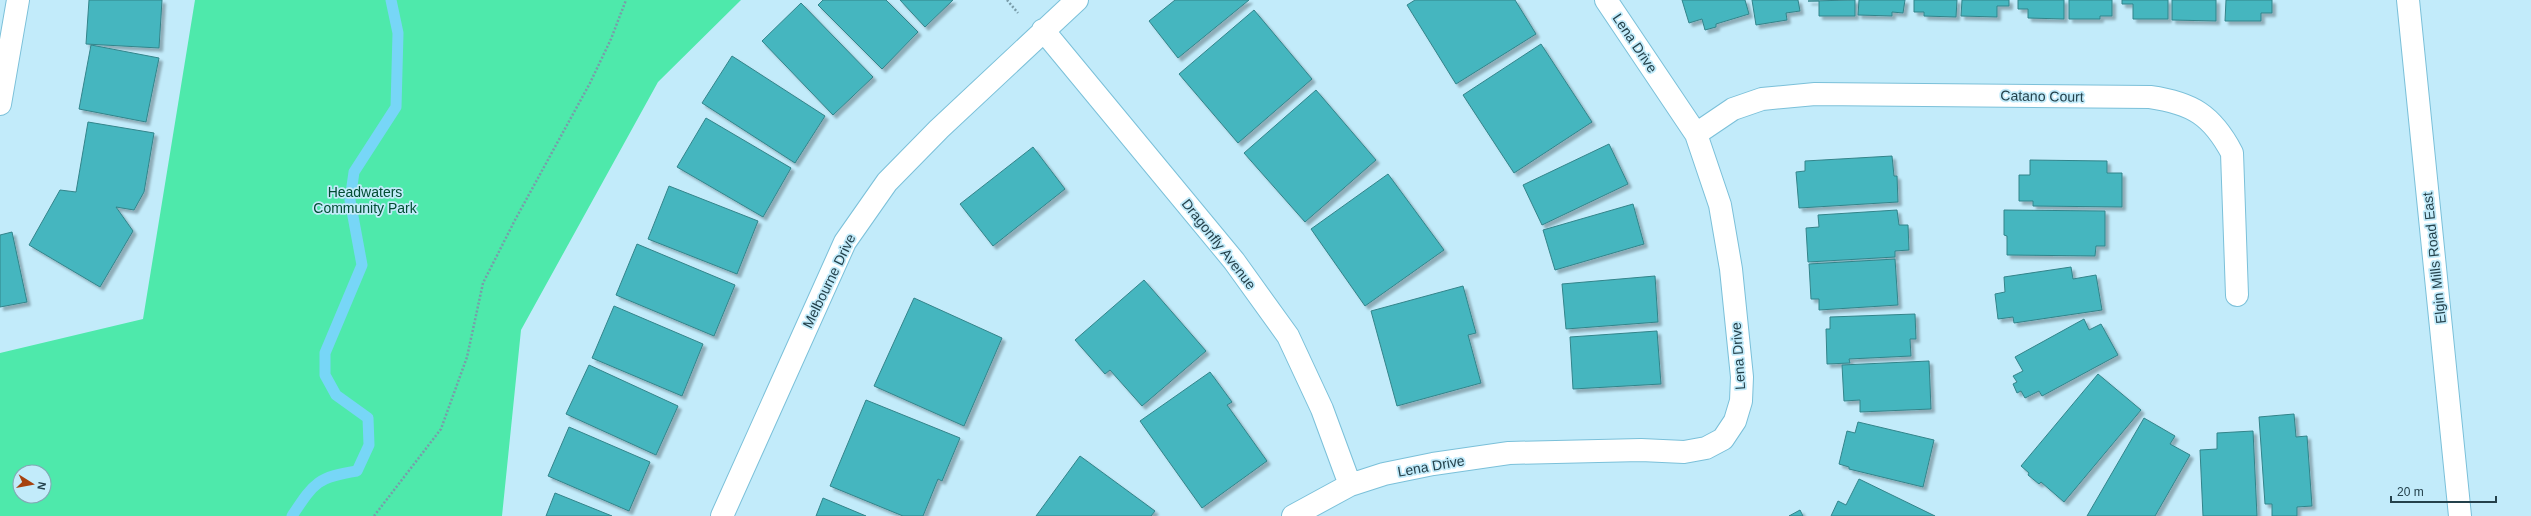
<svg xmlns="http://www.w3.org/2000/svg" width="2531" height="516" font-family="Helvetica,sans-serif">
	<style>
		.green { fill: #4ee9ab; fill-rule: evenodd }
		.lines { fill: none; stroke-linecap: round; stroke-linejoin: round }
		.stream { stroke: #77d6f7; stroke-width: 11 }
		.building { fill: #45b6bf; stroke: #33848a; filter: url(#shadow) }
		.street-casing { stroke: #7bc0d9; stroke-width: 24 }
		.secondary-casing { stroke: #7bc0d9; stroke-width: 24 }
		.path { stroke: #799ca9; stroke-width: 2.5; stroke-dasharray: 2 2; stroke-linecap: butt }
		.street { stroke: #fff; stroke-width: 22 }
		.secondary { stroke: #fff; stroke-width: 22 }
		.labels { text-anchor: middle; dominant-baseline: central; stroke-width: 3.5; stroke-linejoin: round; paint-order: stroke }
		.street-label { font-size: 14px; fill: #24414b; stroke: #c2ebfa }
		.park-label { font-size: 14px; fill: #024d33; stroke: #c2ebfa }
	</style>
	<defs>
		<filter id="shadow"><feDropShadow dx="3.5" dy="3.5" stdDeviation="1" flood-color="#0004"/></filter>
	</defs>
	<rect width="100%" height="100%" fill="#c2ebfa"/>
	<path class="green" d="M195,0H741L658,82L521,330L502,516H0V353L143,319ZM20,472H44V496H20Z"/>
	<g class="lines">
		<path class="stream" d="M292,516C314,483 317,477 357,471L369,445L368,418L336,395L325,375V353L362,265L350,200L354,172L396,107L398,33L391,0"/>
	</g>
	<path class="building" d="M89,0H162L159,48L86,44Z
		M823,0H886L918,32L882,69L818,5Z
		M900,0H953L925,27Z
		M1175,0H1249L1178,58L1149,21Z
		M1415,0H1515L1536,34L1456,84L1407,5Z
		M1682,0H1745L1749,14L1716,24V27L1705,30L1702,19L1689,23Z
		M1752,0H1798L1800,11L1786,13L1787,20L1756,25Z
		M1855,0V16H1819V1H1808Z
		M1859,0H1905L1903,13L1892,12V16L1858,15Z
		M1914,0H1957L1956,17L1924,16V12H1914Z
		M1962,0H2009V6H1997V17L1961,16Z
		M2018,0H2064V19L2028,18V9H2018Z
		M2069,0H2112V16H2100V19H2069Z
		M2122,0H2168V19H2133V4H2122Z
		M2172,0H2216V21L2172,20Z
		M2226,0H2272V13H2261V21H2225Z
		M801,3L873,77L833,115L762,41Z
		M1254,10L1312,79L1238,143L1179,74Z
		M1541,44L1592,122L1514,173L1463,95Z
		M91,45L159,58L146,122L79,109Z
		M732,56L825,116L795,163L702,103Z
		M1316,90L1376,160L1305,222L1244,153Z
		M706,118L791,168L763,217L677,167Z
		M88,122L154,133L144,192L134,210L116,207L133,231L100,287L29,245L60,190L76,192Z
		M1609,144L1628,184L1542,225L1523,185Z
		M1033,147L1065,189L993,246L960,204Z
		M1892,156L1894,176H1897L1898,202L1799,208L1796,172L1805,171V161Z
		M2030,160L2107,161V173H2122V207L2033,206V201H2019V175H2030Z
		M1388,174L1444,250L1365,306L1311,229Z
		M669,186L758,221L737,274L648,239Z
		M1633,204L1644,244L1555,270L1543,230Z
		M1897,210L1899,225H1908L1909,250L1895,251V257L1808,262L1806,228L1819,227L1818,215Z
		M2004,210L2105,211V246H2096L2095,256L2007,255V236L2004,235Z
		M12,232L27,302L0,307V235Z
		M637,244L735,285L714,336L616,295Z
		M1895,259L1898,305L1819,310V299H1811L1809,264Z
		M2071,267L2073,279L2096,275L2102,310L2014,323L2013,317L1998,319L1995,294L2005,292L2004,277Z
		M1655,276L1658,322L1566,329L1562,284Z
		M1144,280L1206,351L1142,406L1110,370L1105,374L1075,340Z
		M1463,286L1476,333L1468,335L1481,383L1397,406L1371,311Z
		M914,298L1002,338L964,426L874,386Z
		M614,306L703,344L682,396L592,358Z
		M1915,314L1916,339H1910L1911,356L1849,359L1850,363L1827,364L1826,329H1830V317Z
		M2084,319L2089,330L2101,324L2118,355L2042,396L2039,391L2025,398L2021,391L2017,393L2013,384L2017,382L2013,376L2023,371L2015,357Z
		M1657,331L1661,384L1573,389L1570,337Z
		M1929,361L1931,409L1860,412V400L1844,401L1842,365Z
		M589,365L678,406L656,455L566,414Z
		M1210,372L1232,402L1227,405L1267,461L1202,508L1140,421Z
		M2098,374L2141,410L2064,502L2041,482L2039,484L2028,475L2029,473L2021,466Z
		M866,400L960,438L942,481L938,479L923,516H903L830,486Z
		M2294,414L2296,437L2307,436L2312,506L2297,507V516H2272V504H2265L2259,417Z
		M2144,418L2175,436L2170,444L2190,455L2155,516H2087Z
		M1858,422L1934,440L1923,487L1849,469V467L1839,464L1847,431L1855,433Z
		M569,427L650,462L629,511L548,476Z
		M2253,431L2257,516H2203L2200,450L2217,449V433Z
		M1080,456L1155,511L1151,516H1036Z
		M1859,479L1935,516H1831L1838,501L1846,505Z
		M555,493L612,516H546Z
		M823,498L866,516H816Z
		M1800,510L1803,516H1789Z"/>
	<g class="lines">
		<g class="street-casing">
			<path id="street" d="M1043,30L1234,261L1288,336L1322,409L1350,485
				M0,104L18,0
				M1696,134L1733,109L1762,99L1815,94L2150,97C2192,103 2212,115 2232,153L2237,295
				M722,516L845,242L887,182L939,129L1077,0
				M1293,516L1350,485L1384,474L1433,464L1509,453L1641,450L1684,452L1706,448L1723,439L1735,421L1741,401L1742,377L1731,269L1720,205L1696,134L1606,0"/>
		</g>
		<g class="secondary-casing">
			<path id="secondary" d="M2408,0L2460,516"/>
		</g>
		<path class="path" d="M1007,0L1018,13
			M374,516L441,429L467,357L483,283L515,220L590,83L611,39L626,0"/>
		<use href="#street" class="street"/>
		<use href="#secondary" class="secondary"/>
	</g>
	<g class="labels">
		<g class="street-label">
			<text transform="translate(1635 43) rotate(56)">Lena Drive</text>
			<text transform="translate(2042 96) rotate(1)">Catano Court</text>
			<text transform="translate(1219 244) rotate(52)">Dragonfly Avenue</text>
			<text transform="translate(2434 258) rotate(-96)">Elgin Mills Road East</text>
			<text transform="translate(829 281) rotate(-64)">Melbourne Drive</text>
			<text transform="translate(1738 356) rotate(-94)">Lena Drive</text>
			<text transform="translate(1431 466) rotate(-10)">Lena Drive</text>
		</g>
		<g class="park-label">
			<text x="365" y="192">Headwaters<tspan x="365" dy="16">Community Park</tspan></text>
		</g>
	</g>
	<g transform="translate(32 484) rotate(101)"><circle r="19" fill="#c2ebfa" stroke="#83a7b4"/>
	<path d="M0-3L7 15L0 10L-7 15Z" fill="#a6420f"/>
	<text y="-6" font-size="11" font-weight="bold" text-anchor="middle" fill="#24414b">N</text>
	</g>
	<path d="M2391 496v6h105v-6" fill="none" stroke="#24414b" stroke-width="2"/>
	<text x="2397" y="496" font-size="12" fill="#24414b" stroke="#c2ebfa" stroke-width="3" paint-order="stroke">20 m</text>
</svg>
